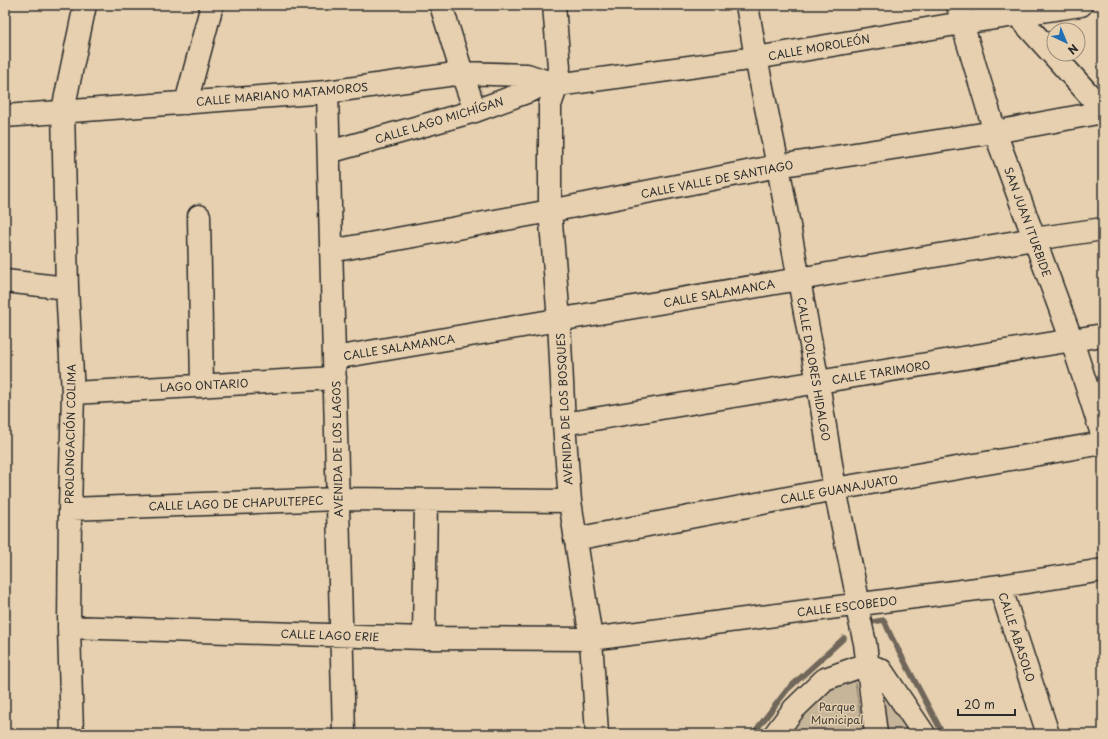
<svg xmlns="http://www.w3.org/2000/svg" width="1108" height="739" font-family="'Playpen Sans',sans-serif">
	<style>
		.green { fill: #c7b599; stroke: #797062 }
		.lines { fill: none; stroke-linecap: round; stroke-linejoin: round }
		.stream { stroke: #6f665a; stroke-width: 5.5 }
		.minor-casing { stroke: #2b2b2b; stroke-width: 25 }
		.minor { stroke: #e6d0af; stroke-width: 22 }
		.labels { text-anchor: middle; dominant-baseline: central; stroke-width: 3; stroke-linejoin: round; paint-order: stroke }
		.street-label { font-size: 11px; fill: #2b2b2b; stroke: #e6d0af }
		.park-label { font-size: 11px; fill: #42403c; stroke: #e6d0af }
	</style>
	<rect width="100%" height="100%" fill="#e6d0af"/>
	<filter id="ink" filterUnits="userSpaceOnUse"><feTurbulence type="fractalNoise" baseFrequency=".025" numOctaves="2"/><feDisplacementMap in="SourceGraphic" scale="8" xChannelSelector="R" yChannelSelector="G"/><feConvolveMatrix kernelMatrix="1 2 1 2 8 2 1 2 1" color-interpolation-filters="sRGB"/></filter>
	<g filter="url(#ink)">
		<path class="green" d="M877,671L915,734H880Z
			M854,674L863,734H787C806,708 826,691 854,674Z"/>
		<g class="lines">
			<path class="stream" d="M866,623L884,620L891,636L943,734
				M753,734L787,690L844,638"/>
			<g class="minor-casing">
				<path id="minor" d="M441,5L462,73L475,111
					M554,5L559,67L557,85L550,105V211L559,320L564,424L570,501L591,639L597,734
					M747,5L756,58L778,166L818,383L835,489L859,605V617L865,643L876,734
					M958,5L962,23L995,132L1072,341L1103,437
					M1010,7L1103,110
					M327,92L344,734
					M186,103L212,5
					M5,116L327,92L462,73L527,75L557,85L756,58L962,23L1081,5
					M329,152L475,111L532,90L546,82
					M199,216L202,386
					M331,251L550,211L778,166L995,132L1103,112
					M5,281L67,288
					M334,358L1034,239L1103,229
					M73,393L335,378
					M564,424L1103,335
					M70,509L338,499L570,501
					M575,539L835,489L1103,443
					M1000,586L1048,734
					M69,627L424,638L591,639L1000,586L1103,570
					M424,638L426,500
					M72,734L69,627L70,509L73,393L67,288L63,110L85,5
					M775,734L794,709L825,679L867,664L881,670L924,734"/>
			</g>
			<use href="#minor" class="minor"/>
		</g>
	</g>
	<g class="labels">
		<g class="street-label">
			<text transform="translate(819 47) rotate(-10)">CALLE MOROLEÓN</text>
			<text transform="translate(282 94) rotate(-5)">CALLE MARIANO MATAMOROS</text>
			<text transform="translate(439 120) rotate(-17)">CALLE LAGO MICHÍGAN</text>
			<text transform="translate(717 179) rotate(-11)">CALLE VALLE DE SANTIAGO</text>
			<text transform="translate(1028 222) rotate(70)">SAN JUAN ITURBIDE</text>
			<text transform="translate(719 293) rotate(-10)">CALLE SALAMANCA</text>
			<text transform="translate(399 347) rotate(-9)">CALLE SALAMANCA</text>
			<text transform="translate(814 369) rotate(80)">CALLE DOLORES HIDALGO</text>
			<text transform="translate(881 372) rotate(-9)">CALLE TARIMORO</text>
			<text transform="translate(204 385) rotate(-3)">LAGO ONTARIO</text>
			<text transform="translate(564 409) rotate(-93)">AVENIDA DE LOS BOSQUES</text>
			<text transform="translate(70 434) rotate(-89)">PROLONGACIÓN COLIMA</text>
			<text transform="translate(337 449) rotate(-91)">AVENIDA DE LOS LAGOS</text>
			<text transform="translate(839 489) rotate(-10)">CALLE GUANAJUATO</text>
			<text transform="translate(236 503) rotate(-2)">CALLE LAGO DE CHAPULTEPEC</text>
			<text transform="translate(847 606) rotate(-7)">CALLE ESCOBEDO</text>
			<text transform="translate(330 635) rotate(2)">CALLE LAGO ERIE</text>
			<text transform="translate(1017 637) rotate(72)">CALLE ABASOLO</text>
		</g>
		<g class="park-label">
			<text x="837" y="706">Parque<tspan x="837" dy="13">Municipal</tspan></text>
		</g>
	</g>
	<rect width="1108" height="739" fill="none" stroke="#e6d0af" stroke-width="20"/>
	<rect x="10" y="10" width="1088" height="719" fill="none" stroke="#2b2b2b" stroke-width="1.5" filter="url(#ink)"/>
	<g transform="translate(1066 42) rotate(136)"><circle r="19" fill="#e6d0af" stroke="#9b8e7a"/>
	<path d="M0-3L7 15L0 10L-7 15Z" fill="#1f6fb2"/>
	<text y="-6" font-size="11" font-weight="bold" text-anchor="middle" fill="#2b2b2b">N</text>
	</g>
	<path d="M958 709v6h57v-6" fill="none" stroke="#2b2b2b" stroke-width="2"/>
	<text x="964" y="709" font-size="12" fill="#2b2b2b" stroke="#e6d0af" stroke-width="3" paint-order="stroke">20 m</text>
</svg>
